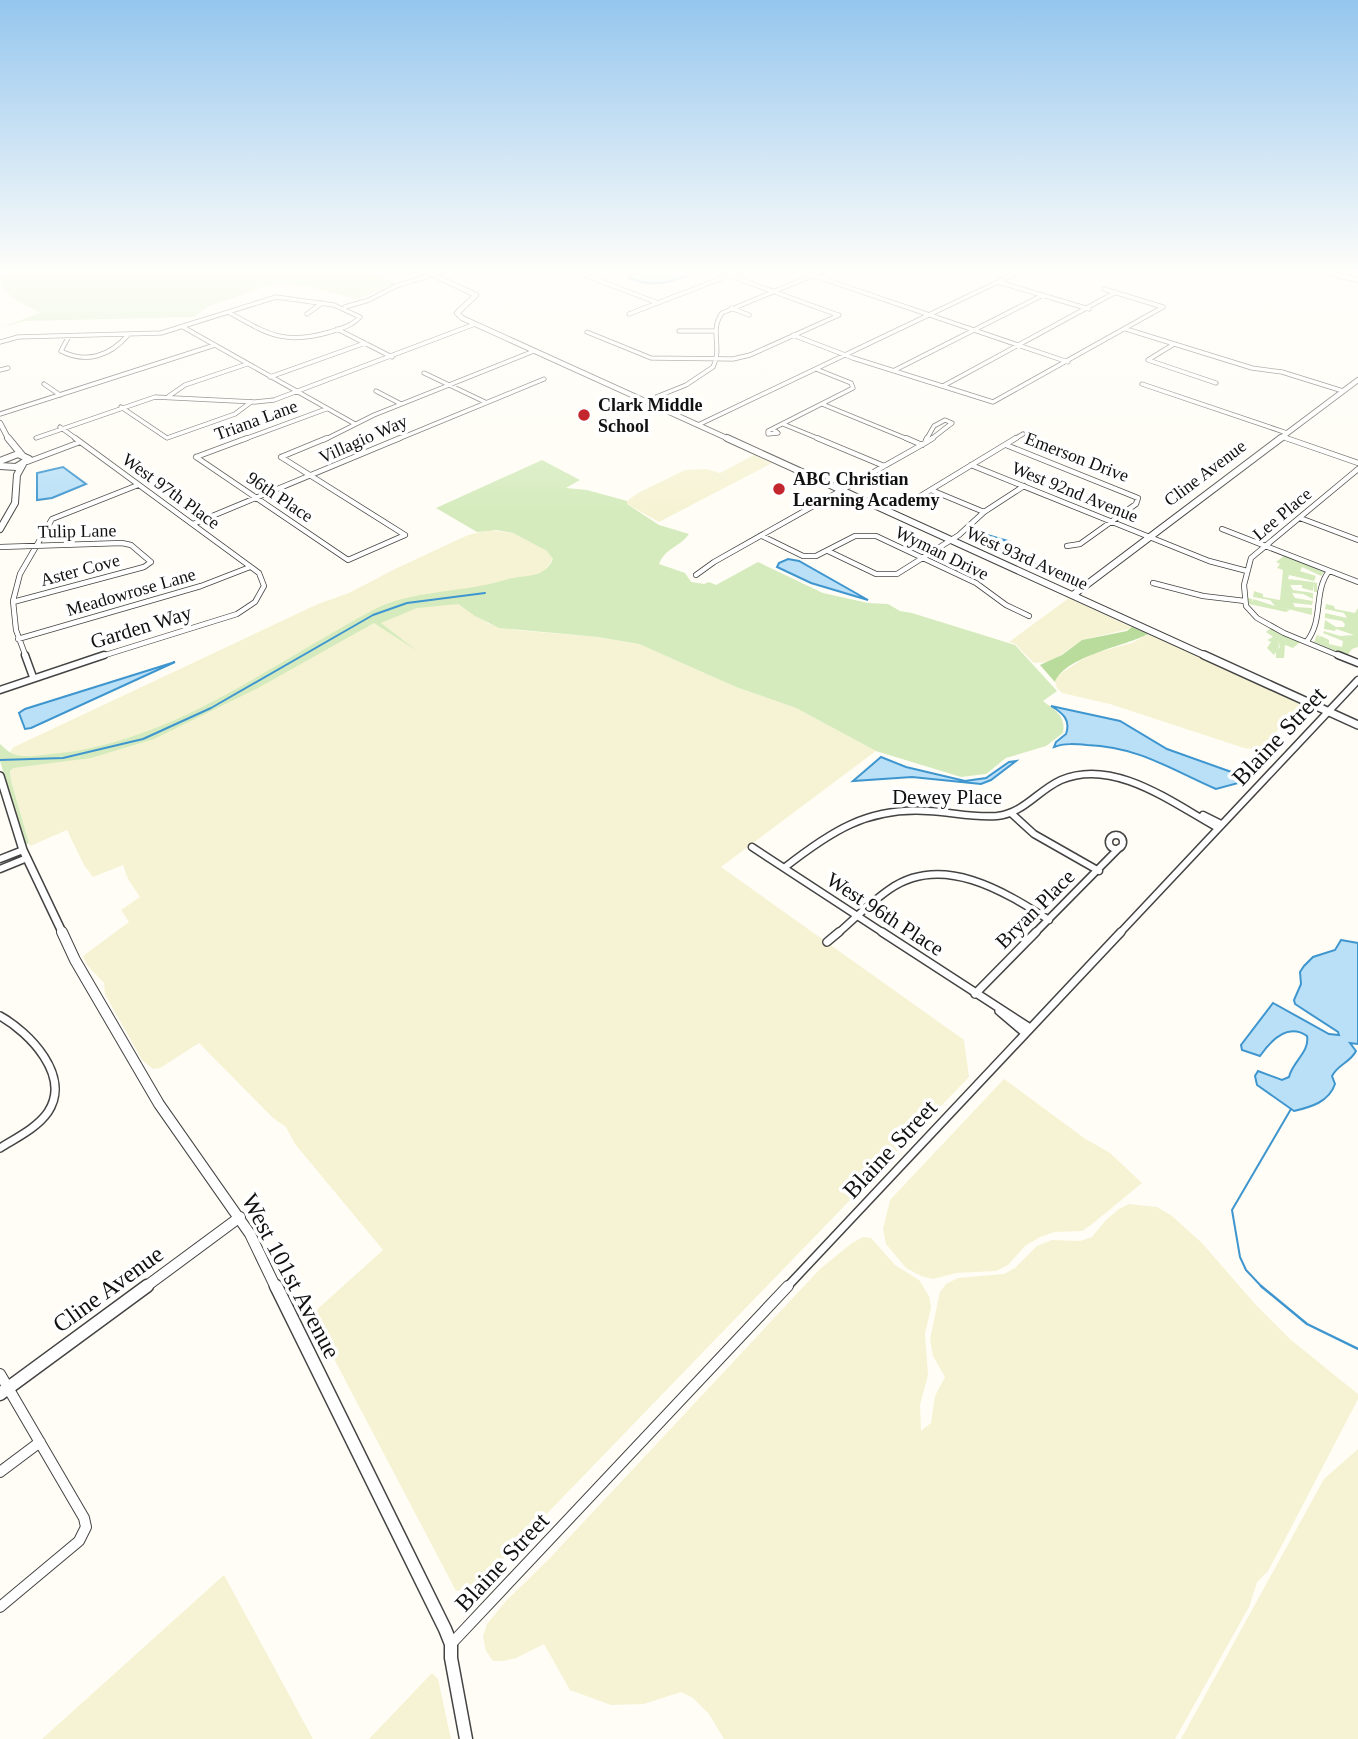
<svg xmlns="http://www.w3.org/2000/svg" width="1358" height="1739" font-family="Georgia,serif">
	<style>
		.farmland { fill: #f6f3d4 }
		.green { fill: #d5ebbd }
		.forest { fill: #b9dc9c }
		.water { fill: #b9e0f7; stroke: #3f96cf; stroke-width: 2 }
		.lines { fill: none; stroke-linecap: round; stroke-linejoin: round }
		.stream-far1 { stroke: #3f96cf; stroke-width: 2 }
		.stream { stroke: #3f96cf; stroke-width: 2.5 }
		.minor-far4-casing { stroke: #444; stroke-width: 5 }
		.minor-far3-casing { stroke: #444; stroke-width: 6 }
		.minor-far2-casing { stroke: #444; stroke-width: 9 }
		.minor-far1-casing { stroke: #444; stroke-width: 10 }
		.minor-casing { stroke: #444; stroke-width: 12 }
		.tertiary-far4-casing { stroke: #444; stroke-width: 6 }
		.tertiary-far3-casing { stroke: #444; stroke-width: 8 }
		.tertiary-far2-casing { stroke: #444; stroke-width: 10 }
		.tertiary-far1-casing { stroke: #444; stroke-width: 12 }
		.tertiary-casing { stroke: #444; stroke-width: 15 }
		.minor-far4 { stroke: #fff; stroke-width: 3.5 }
		.minor-far3 { stroke: #fff; stroke-width: 4.5 }
		.minor-far2 { stroke: #fff; stroke-width: 6 }
		.minor-far1 { stroke: #fff; stroke-width: 7 }
		.minor { stroke: #fff; stroke-width: 10 }
		.tertiary-far4 { stroke: #fff; stroke-width: 4.5 }
		.tertiary-far3 { stroke: #fff; stroke-width: 6 }
		.tertiary-far2 { stroke: #fff; stroke-width: 7 }
		.tertiary-far1 { stroke: #fff; stroke-width: 10 }
		.tertiary { stroke: #fff; stroke-width: 12 }
		.poi-dot { fill: #c4262e; stroke: #fff; stroke-width: 2.5 }
		.labels { text-anchor: middle; dominant-baseline: central; stroke-width: 7; stroke-linejoin: round; paint-order: stroke }
		.far-poi-label { font-size: 18px; font-weight: bold; fill: #111; stroke: #fff; text-anchor: start }
		.far-street-label { font-size: 18px; fill: #111; stroke: #fff }
		.street-label { font-size: 21px; fill: #111; stroke: #fff }
		.near-street-label { font-size: 24px; fill: #111; stroke: #fff }
	</style>
	<rect width="100%" height="100%" fill="#fffdf5"/>
	<path class="farmland" d="M754,455L772,463L659,522L627,504V501L638,493L685,470L706,469L720,473Z
		M489,530L513,533L547,551L553,559L544,571L459,605L489,624L515,630L598,637L639,644L736,687L796,708L876,751L721,867L964,1040L969,1077L506,1556L466,1589L456,1591L311,1315L383,1250L295,1144L286,1127L273,1118L199,1043L160,1068L153,1069L142,1060L105,994L104,983L87,965L83,956L129,922L121,910L140,897L128,879L123,865L93,877L84,865L67,830L30,846L11,782L10,752L14,747L318,604L349,593L395,569L468,535Z
		M1069,598L1133,628L1082,640L1051,662L1034,663L1015,644L1009,642Z
		M1148,634L1294,699L1308,707L1279,727L1272,741L1255,749L1244,748L1110,704L1062,693L1057,688L1055,682L1057,676L1081,660L1094,653L1132,643Z
		M1004,1079L1084,1138L1110,1153L1142,1183L1091,1225L1082,1231L1055,1232L1040,1237L1025,1246L1008,1265L996,1271L956,1273L933,1279L921,1276L906,1268L886,1244L883,1229L890,1200Z
		M1129,1204L1157,1207L1172,1216L1202,1243L1255,1304L1291,1340L1358,1394V1399L1282,1545L1268,1571L1257,1582L1249,1607L1175,1739H724L709,1714L693,1698L681,1692L644,1704L611,1705L570,1690L544,1644L516,1658L503,1661H493L486,1651L483,1636L487,1624L505,1602L549,1559L820,1269L852,1243L863,1237L871,1238L895,1265L919,1280L929,1296L931,1307L925,1334L928,1375L920,1405L921,1431L931,1423L935,1396L945,1377L933,1356L930,1339L940,1292L946,1284L958,1278L1004,1274L1015,1268L1037,1246L1052,1240L1080,1241L1092,1237L1106,1220L1119,1209Z
		M1358,1449V1739H1181L1324,1479Z
		M224,1575L313,1739H42Z
		M432,1673L438,1679L451,1739H369Z"/>
	<path class="green" d="M16,270H361L398,283L356,299L305,286L278,282L207,307L194,317L25,321L0,328L40,313C22,301 0,297 0,274Z
		M542,460L580,480L566,488L587,490L627,501V504L659,525L689,534C680,547 665,548 659,564L685,573L691,582L704,584L709,582L716,585L758,562L823,593L868,603L888,604L900,611L912,613L1015,645L1057,691L1043,701C1056,711 1066,716 1063,733L1046,746L1006,758L986,774L961,777L876,751L796,708L736,687L639,644L598,637L499,628L475,616L458,604L417,608L381,623L417,651L374,623L258,688L154,739L91,758L13,768L10,771L11,781L29,843L25,845L0,761V744C4,747 8,752 13,754C25,759 48,754 61,753C181,738 276,660 381,606C420,590 465,592 505,580C523,574 544,580 553,559L547,551L513,533L496,530L477,532L436,508Z
		M1270,549L1324,572L1321,576L1302,567L1300,571L1316,576L1314,581L1289,575L1288,579C1300,581 1305,580 1317,583V592H1314V583L1313,591L1302,588V585H1290L1293,590L1313,593V599L1303,594L1292,593L1295,598L1313,601L1312,605L1293,603L1295,607L1312,608V615L1284,608L1290,610L1286,612L1249,604L1248,598L1252,599V602L1253,599L1275,606L1270,600L1253,597L1254,591L1263,594V597L1280,600L1283,570L1277,568L1280,564L1276,562L1284,556Z
		M1326,604L1334,606L1335,609L1355,613L1358,608V647L1352,649L1347,656L1314,642L1317,635L1320,636L1317,640L1321,636L1329,640V644L1342,647L1343,641L1323,633L1324,631L1340,636L1354,635L1336,629L1335,631L1324,629L1325,620L1336,627H1344L1345,624L1342,621L1325,618V613L1347,618L1344,613L1325,609Z
		M1271,628L1301,641L1293,648L1285,645L1284,658H1276V651L1280,647L1278,641L1279,647L1274,655L1267,648L1271,642L1267,640L1273,637L1266,632Z"/>
	<path class="forest" d="M1132,627L1148,634C1126,646 1065,656 1055,682L1040,665L1062,655L1082,640L1127,631Z"/>
	<path class="water" d="M648,270H702C676,280 656,290 629,278L631,275Z
		M63,467L86,484L52,498L37,500V473Z
		M984,534L1011,542L1038,567L976,539Z
		M788,559L799,561L868,600L811,583L777,567L779,563Z
		M175,662L31,728L25,729L19,713L25,709Z
		M1051,706L1120,721L1167,749L1237,774L1243,778L1242,782L1216,789C1170,769 1139,747 1087,745C1076,744 1064,743 1054,747L1056,742L1066,734C1071,720 1063,713 1051,706Z
		M881,757L906,767L965,781L986,778L1009,762L1016,761L991,780L981,784L912,777L853,781Z
		M1341,940L1358,943V1044L1350,1043L1356,1051C1350,1063 1338,1064 1332,1076L1335,1084C1329,1102 1311,1107 1294,1111L1257,1085L1255,1076L1258,1071L1282,1080L1289,1077C1292,1062 1310,1052 1307,1036C1288,1023 1271,1040 1260,1056L1242,1050L1241,1045L1273,1003L1329,1034L1339,1035L1338,1032L1295,1004L1294,1000L1301,984L1300,972L1304,966L1313,957L1335,950Z"/>
	<g class="lines">
		<path class="stream-far1" d="M0,760L63,758L143,739L211,708L373,615L407,603L485,593
			M1263,1288L1246,1270L1240,1257L1232,1210L1291,1109"/>
		<path class="stream" d="M1261,1286L1307,1324L1358,1349"/>
		<g class="minor-far4-casing">
			<path id="minor-far4" d="M571,270L658,303
				M0,273L12,270
				M728,275L838,315
				M812,275L1068,362
				M998,282L1089,309
				M1104,289L1163,307
				M345,307L369,300L396,286L448,270
				M731,308L749,315
				M307,314L322,303
				M629,314L743,270
				M183,327L355,424
				M337,329L392,357
				M1126,329L1252,368L1282,372L1343,391
				M679,331H715
				M587,332L651,358L733,359L750,355L839,315
				M793,335L853,358L993,402L1163,307
				M69,336L61,351C86,364 110,356 128,335
				M0,342L18,337L161,333L276,297L334,305L360,317C352,326 342,328 330,332C285,345 269,335 230,313
				M1174,344L1148,360L1216,383
				M0,370L8,368
				M895,370L1043,295
				M424,373L485,402
				M270,377L365,343
				M44,384L60,395
				M1142,384L1287,433
				M943,386L1116,292
				M376,391L401,404
				M169,396L185,385L247,364
				M646,401L686,385L713,367C723,348 709,331 722,313L826,270
				M822,404L910,440
				M121,407L167,438L235,414L251,402
				M0,414L215,345
				M783,424L822,440
				M698,425L1023,270
				M60,427L78,440
				M773,429L778,433L768,434V431L853,388L851,383L816,369
				M1282,437L1291,440
				M36,438L155,397L255,402L274,400L475,324
				M242,440L326,409
				M324,440L374,415L534,351
				M396,440L544,379
				M926,440L934,426L945,420L952,423L930,440
				M1013,440L1023,434"/>
		</g>
		<g class="minor-far3-casing">
			<path id="minor-far3" d="M75,438L259,573L264,586L255,602L237,614L99,657
				M817,438L884,466
				M906,438L922,445
				M1286,438L1358,463
				M925,443L927,438
				M925,443L933,438
				M1006,445L1138,498L1136,504L1080,544L1067,546
				M196,457L348,560L405,535
				M196,457L247,438
				M281,457L327,438
				M281,457L405,535
				M27,462L80,442
				M971,465L1209,561L1247,571
				M931,490L984,512
				M913,505L914,500L1016,438
				M1300,518L1358,540
				M193,524L400,438
				M1222,529L1358,582
				M762,536L803,556H816L855,536H876L976,583L1006,605L1029,616
				M0,547L122,543L131,545L151,562L144,567L13,602
				M828,551L876,574H897L959,535L984,512L1024,486
				M696,575L714,562L925,443
				M1153,583L1203,596L1245,601
				M18,639L201,586L250,567
				M1307,641C1324,619 1313,592 1329,571
				M26,657L16,630L13,601L20,574L52,519L138,485
				M1342,657L1284,633L1257,618L1246,606L1244,585L1251,558L1358,469"/>
		</g>
		<g class="minor-far2-casing">
			<path id="minor-far2" d="M25,655L33,677
				M1338,655L1358,663
				M0,690L104,655
				M1011,813L1034,834L1099,871
				M1203,815L1221,824
				M1109 842a7 7 0 1 1 14 0a7 7 0 1 1-14 0Z
				M752,847L885,934
				M0,859L23,850
				M784,868C830,832 867,807 928,811C951,812 973,818 997,816C1024,813 1037,791 1061,780C1114,757 1174,804 1218,828
				M0,869L27,858
				M837,934C854,919 871,902 890,889C942,853 1004,891 1049,920
				M1034,934L1119,848
				M1119,934L1358,680"/>
		</g>
		<g class="minor-far1-casing">
			<path id="minor-far1" d="M882,932L1030,1028
				M827,942L839,932
				M975,994L1036,932
				M999,1011L1025,1033
				M0,1016C29,1032 72,1076 48,1112C37,1128 16,1138 0,1148
				M786,1288L1121,932"/>
		</g>
		<g class="minor-casing">
			<path id="minor" d="M0,1374L84,1518L86,1527L79,1541L0,1607
				M0,1472L40,1442
				M452,1643L788,1286"/>
		</g>
		<g class="tertiary-far4-casing">
			<path id="tertiary-far4" d="M423,270L476,295L457,313L462,318L731,440
				M1317,270L1358,280
				M0,423L9,440
				M1278,440L1358,380"/>
		</g>
		<g class="tertiary-far3-casing">
			<path id="tertiary-far3" d="M8,438L22,455
				M727,438L1208,657
				M0,461L18,454L29,459L16,467L0,466
				M0,529L15,503L17,475L23,464
				M1073,595L1281,438"/>
		</g>
		<g class="tertiary-far2-casing">
			<path id="tertiary-far2" d="M1204,655L1358,725
				M0,776L23,850L63,934"/>
		</g>
		<g class="tertiary-far1-casing">
			<path id="tertiary-far1" d="M62,932L75,960L159,1104L250,1234L276,1288
				M144,1288L240,1217"/>
		</g>
		<g class="tertiary-casing">
			<path id="tertiary" d="M276,1286L445,1629L451,1644V1658L466,1739
				M0,1394L147,1286"/>
		</g>
		<use href="#minor-far4" class="minor-far4"/>
		<use href="#minor-far3" class="minor-far3"/>
		<use href="#minor-far2" class="minor-far2"/>
		<use href="#minor-far1" class="minor-far1"/>
		<use href="#minor" class="minor"/>
		<use href="#tertiary-far4" class="tertiary-far4"/>
		<use href="#tertiary-far3" class="tertiary-far3"/>
		<use href="#tertiary-far2" class="tertiary-far2"/>
		<use href="#tertiary-far1" class="tertiary-far1"/>
		<use href="#tertiary" class="tertiary"/>
	</g>
	<linearGradient id="sky" x2="0" y2="1"><stop stop-color="#95c6ee"/><stop offset="0.53" stop-color="#fffefa"/><stop offset="1" stop-color="#fffefa" stop-opacity="0"/></linearGradient>
	<rect width="1358" height="513" fill="url(#sky)"/>
	<g class="poi-dot">
		<circle cx="584" cy="415" r="7"/>
		<circle cx="779" cy="489" r="7"/>
	</g>
	<g class="labels">
		<g class="far-poi-label">
			<text x="598" y="405">Clark Middle<tspan x="598" dy="21">School</tspan></text>
			<text x="793" y="479">ABC Christian<tspan x="793" dy="21">Learning Academy</tspan></text>
		</g>
		<g class="far-street-label">
			<text transform="translate(256 420) rotate(-20)">Triana Lane</text>
			<text transform="translate(363 439) rotate(-24)">Villagio Way</text>
			<text transform="translate(1077 457) rotate(21)">Emerson Drive</text>
			<text transform="translate(1205 473) rotate(-37)">Cline Avenue</text>
			<text transform="translate(171 491) rotate(36)">West 97th Place</text>
			<text transform="translate(1075 492) rotate(22)">West 92nd Avenue</text>
			<text transform="translate(280 497) rotate(34)">96th Place</text>
			<text transform="translate(1282 514) rotate(-40)">Lee Place</text>
			<text transform="translate(77 531) rotate(-1)">Tulip Lane</text>
			<text transform="translate(942 553) rotate(26)">Wyman Drive</text>
			<text transform="translate(1027 558) rotate(24)">West 93rd Avenue</text>
			<text transform="translate(80 570) rotate(-15)">Aster Cove</text>
			<text transform="translate(131 592) rotate(-16)">Meadowrose Lane</text>
		</g>
		<g class="street-label">
			<text transform="translate(141 627) rotate(-17)">Garden Way</text>
			<text x="947" y="797">Dewey Place</text>
			<text transform="translate(1035 909) rotate(-45)">Bryan Place</text>
			<text transform="translate(885 914) rotate(33)">West 96th Place</text>
		</g>
		<g class="near-street-label">
			<text transform="translate(1279 736) rotate(-47)">Blaine Street</text>
			<text transform="translate(890 1149) rotate(-47)">Blaine Street</text>
			<text transform="translate(291 1276) rotate(62)">West 101st Avenue</text>
			<text transform="translate(108 1289) rotate(-36)">Cline Avenue</text>
			<text transform="translate(502 1562) rotate(-47)">Blaine Street</text>
		</g>
	</g>
</svg>
